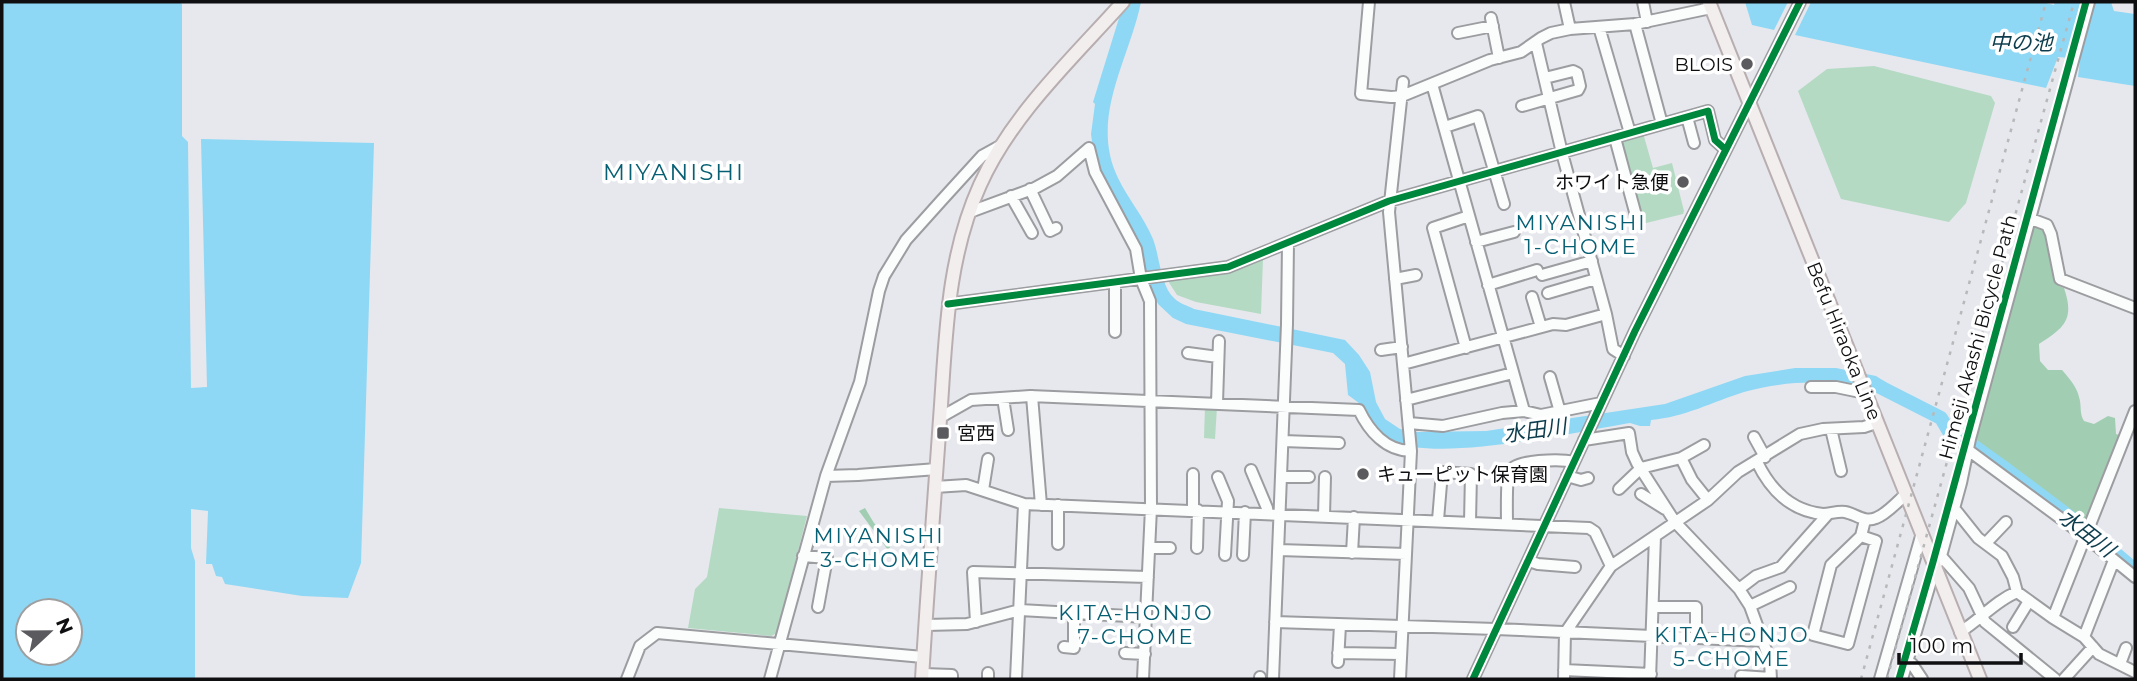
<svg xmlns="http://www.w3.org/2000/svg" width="2137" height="681" font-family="Montserrat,'Noto Sans JP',sans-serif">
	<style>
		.green { fill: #b4dac3 }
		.forest { fill: #a1ceb3 }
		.water { fill: #8ed8f5; fill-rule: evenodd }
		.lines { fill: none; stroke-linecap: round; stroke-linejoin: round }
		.river { stroke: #8ed8f5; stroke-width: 14 }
		.minor-casing { stroke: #9c9da0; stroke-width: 14 }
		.major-casing { stroke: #b8aeb0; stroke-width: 16 }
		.minor { stroke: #fbfcfc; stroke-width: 10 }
		.major { stroke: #f3eeee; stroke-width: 12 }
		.rail { stroke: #b7b8b9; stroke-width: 2.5; stroke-dasharray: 3.5 7; stroke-linecap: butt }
		.cycleway-casing { stroke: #fff; stroke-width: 11 }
		.cycleway { stroke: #00873e; stroke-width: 7 }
		.poi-dot { fill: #5b5b5f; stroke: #fff; stroke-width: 2.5 }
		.labels { text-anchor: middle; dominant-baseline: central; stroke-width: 7; stroke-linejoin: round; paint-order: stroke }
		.poi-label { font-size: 19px; fill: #0f0f12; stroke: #fff; text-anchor: end }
		.street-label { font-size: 19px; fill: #0f0f12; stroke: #fff }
		.water-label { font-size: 21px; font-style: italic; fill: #0d3d4d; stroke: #fff }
		.neighbourhood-label { font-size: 21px; letter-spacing: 2px; fill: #065f73; stroke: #fff }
		.quarter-label { font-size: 23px; letter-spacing: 2px; fill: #065f73; stroke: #fff }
	</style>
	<rect width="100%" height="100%" fill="#e7e8ed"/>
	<path class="green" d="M1874,66L1991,96L1995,103L1966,203L1949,222L1841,199L1798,91L1827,69Z
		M1643,133L1653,168L1672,163L1684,211L1683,214L1642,224L1620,141Z
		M1263,258L1261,314L1196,302L1177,295L1168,281L1223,274Z
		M1205,406L1217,407L1215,439L1204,438Z
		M719,508L807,516L777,633L771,636L688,628L695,589L707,577Z"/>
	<path class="forest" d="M2033,222L2044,226L2059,286L2064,288C2075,320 2064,328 2039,344L2040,361L2048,370H2062C2069,378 2077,387 2079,397C2082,406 2079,413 2084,421L2094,424L2108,416L2115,418L2116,434L2122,436L2086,525L1973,443Z
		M865,508L874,523L893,543L888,550L859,511Z"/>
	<path class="water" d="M2,2H179L182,4V136L188,142L191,388L207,387L201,139L374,143L361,563L348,598L302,596L225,584L222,577L216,576L212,564H206L208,511L191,509V548L195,561V679H2ZM28,611H70V653H28Z
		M1124,2H1141C1129,61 1089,118 1118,178C1128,199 1144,217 1153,239C1160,257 1160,286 1175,299C1179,303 1188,306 1194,309L1345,340L1359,355L1370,372L1376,402L1385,419L1400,429L1416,432L1486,431L1665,404L1745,376L1795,368H1836L1876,376L1895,388L1898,399C1849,379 1795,378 1744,392C1712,402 1685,417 1651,420L1650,426H1640L1630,423C1575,432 1439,463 1391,441C1373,433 1372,418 1361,405C1357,401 1352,398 1348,395L1345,364L1333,353L1186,324L1173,318L1158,304L1150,286L1140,247L1095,164L1091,134L1095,104L1093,102Z
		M1745,2H1788L1774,30L1752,25Z
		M1811,2H2042L2054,5L2055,2H2111L2114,11L2135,14V86L2078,77L2080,59L2058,57L2046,88L1795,35Z"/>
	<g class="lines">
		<path class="river" d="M1880,387L1941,418L1951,435L1972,445L2007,470L2091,533L2135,570"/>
		<g class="minor-casing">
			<path id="minor" d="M1369,2L1361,94L1391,97L1402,96L1490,60L1521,52L1541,38L1551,33L1570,29L1635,24L1711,8
				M1564,2L1570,29
				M1643,2L1647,22
				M1491,18L1499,58
				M1635,24L1662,124
				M1599,27L1630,133
				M1458,33L1493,26
				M1536,43L1562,153L1606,314L1613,349L1624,356
				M1432,84L1524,411
				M1522,106L1578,90L1580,86L1577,73L1573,71L1545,78
				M1687,117L1694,143
				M1445,127L1478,116L1504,204
				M1615,138L1638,223
				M1030,189L1050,231L1056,228
				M1011,196L1032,233
				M970,212L1035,188L1057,176L1089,148L1095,172L1136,249L1141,279L1150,301L1151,508L1143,679
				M2031,219L2047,225L2051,234L2060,279L2135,308
				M1476,242L1514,232
				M1542,275L1592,261
				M1395,279L1416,275
				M1115,283V332
				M1488,285L1537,270
				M1548,293L1596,279
				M1532,297L1541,327
				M948,304L1228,267L1389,201L1708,111L1715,140L1725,149
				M1466,348L1433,228L1469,216
				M1381,350L1402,347
				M1188,353L1218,357
				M1403,364L1553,324L1566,325L1606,314
				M1550,377L1560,412
				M1811,387H1836L1865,393
				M1032,396L1041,505
				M1003,398L1008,430
				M1406,400L1513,373
				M1217,403L1219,341
				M2135,411L2053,618L2084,637L2099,654L2135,672
				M941,417L971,400L1030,396L1359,410C1369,431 1386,451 1411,451
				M1409,423L1443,426L1502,413L1524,411L1541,415L1601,403
				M1831,429L1841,471
				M1754,437L1765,457
				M1584,440L1629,433L1632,452L1637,463L1675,522L1739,589L1750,606L1770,661L1771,679
				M1283,441L1339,443
				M1964,447L2086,537L2135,577
				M1681,458L1692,480L1708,500
				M1757,462C1770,489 1791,511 1823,514C1830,514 1837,511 1845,512C1856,514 1864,523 1876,518C1887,514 1897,502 1906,494
				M1251,470L1267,508L1268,514
				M1193,474V510
				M826,476L858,475L937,469
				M1567,476L1581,480L1588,478
				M1218,477L1228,501L1225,555
				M1282,477H1309
				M935,487L966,485L1024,504L1589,528L1595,532L1611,566
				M1619,489L1641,468L1681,458L1704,445
				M983,490L988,459
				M1641,494L1665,509
				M1954,508L1978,538L2002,556L2013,577L2017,592L2053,618
				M1324,516L1325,477
				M1438,520L1442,472L1471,474L1470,522
				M1507,524C1507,513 1506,480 1509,472C1514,459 1562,459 1574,462
				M1861,536L1876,541L1848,644L1813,635L1831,565L1861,536L1865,520
				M1986,543L2006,522
				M1058,544V505
				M1149,548H1170
				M1197,548L1198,510
				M1279,550L1406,554
				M1352,553L1354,517
				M1243,555L1245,512
				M803,556L827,558L818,607
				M1941,556L1969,588L1985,622L2055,679
				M1529,561L1538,564L1575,567
				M1739,589L1756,576L1781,567L1828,514
				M1750,606L1790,587
				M1653,607H1696V638
				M976,622L973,572L1148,577
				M1275,622L1496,629L1763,641
				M926,625L967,624L1020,610L1146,617
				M2013,627L2029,601
				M1960,632C1980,620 1995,601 2017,592
				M2084,637L2114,560
				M1064,647L1074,648V613
				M1125,653L1145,654
				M1338,653L1401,654
				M1338,662L1340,625
				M1907,662L1912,664L1922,679
				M2120,664L2126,648
				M1564,670L1651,674
				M923,674L952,675V679
				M1741,676L1771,678
				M627,679L640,646L657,633L923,657
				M770,679L826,476L860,382L879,291L884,276L906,240L941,201L982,156L1002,145
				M988,679V673
				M1016,679L1024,504
				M1260,679V677
				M1273,679L1287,324L1288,243
				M1400,679L1411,451L1389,212L1403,82
				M1473,679L1635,331L1800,2
				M1564,679L1565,633L1611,566L1708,500L1738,472L1800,434L1823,429L1864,427L1876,423
				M1650,679L1655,536
				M1880,679L1922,533
				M1902,679L1935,567L1941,556L1961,483L1970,439L2089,2
				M2064,679L2093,647"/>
		</g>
		<g class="major-casing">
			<path id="major" d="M1709,2L1980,679
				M922,679C927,593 934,506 940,419C946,340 946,260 980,185C1012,114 1072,59 1123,2"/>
		</g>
		<use href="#minor" class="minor"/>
		<use href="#major" class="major"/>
		<path class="rail" d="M1861,679L2046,2
			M1887,679L2074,2"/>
		<g class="cycleway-casing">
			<path id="cycleway" d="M948,304L1228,267L1389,201L1708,111L1715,140L1725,149
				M1473,679L1635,331L1800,2
				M1899,679L1933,562L2086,2"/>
		</g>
		<use href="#cycleway" class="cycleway"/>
	</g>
	<g class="poi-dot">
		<circle cx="1747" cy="64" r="7"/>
		<circle cx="1683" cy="182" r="7"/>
		<rect x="936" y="426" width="14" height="14" rx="3.5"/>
		<circle cx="1363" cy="474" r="7"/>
	</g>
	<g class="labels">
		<g class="poi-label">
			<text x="1733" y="64">BLOIS</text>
			<text x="1669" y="182">ホワイト急便</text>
			<text x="957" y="433" text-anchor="start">宮西</text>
			<text x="1377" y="474" text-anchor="start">キューピット保育園</text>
		</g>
		<g class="street-label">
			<text transform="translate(1978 337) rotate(-75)">Himeji Akashi Bicycle Path</text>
			<text transform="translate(1844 341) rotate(68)">Befu Hiraoka Line</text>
		</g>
		<g class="water-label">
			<text x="2021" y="42">中の池</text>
			<text transform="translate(1535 430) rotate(-8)">水田川</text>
			<text transform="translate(2087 533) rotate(38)">水田川</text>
		</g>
		<g class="neighbourhood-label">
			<text x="1581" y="222">MIYANISHI<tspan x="1581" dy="24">1-CHOME</tspan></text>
			<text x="879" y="535">MIYANISHI<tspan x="879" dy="24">3-CHOME</tspan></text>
			<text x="1136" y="612">KITA-HONJO<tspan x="1136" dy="24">7-CHOME</tspan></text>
			<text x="1732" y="634">KITA-HONJO<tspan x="1732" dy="24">5-CHOME</tspan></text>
		</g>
		<g class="quarter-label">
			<text x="674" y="172">MIYANISHI</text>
		</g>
	</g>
	<rect width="2137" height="681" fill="none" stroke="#0f0f12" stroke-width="7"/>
	<g transform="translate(49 632) rotate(68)"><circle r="33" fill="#ffffff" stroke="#9f9fa0" stroke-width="2"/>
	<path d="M0-5L12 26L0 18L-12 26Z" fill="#5b5b5f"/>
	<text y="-10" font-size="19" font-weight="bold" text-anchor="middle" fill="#0f0f12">N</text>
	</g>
	<path d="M1899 653v10h122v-10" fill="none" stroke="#0f0f12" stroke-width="3.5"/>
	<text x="1910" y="653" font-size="21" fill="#0f0f12" stroke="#ffffff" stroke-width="5" paint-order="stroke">100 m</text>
</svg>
